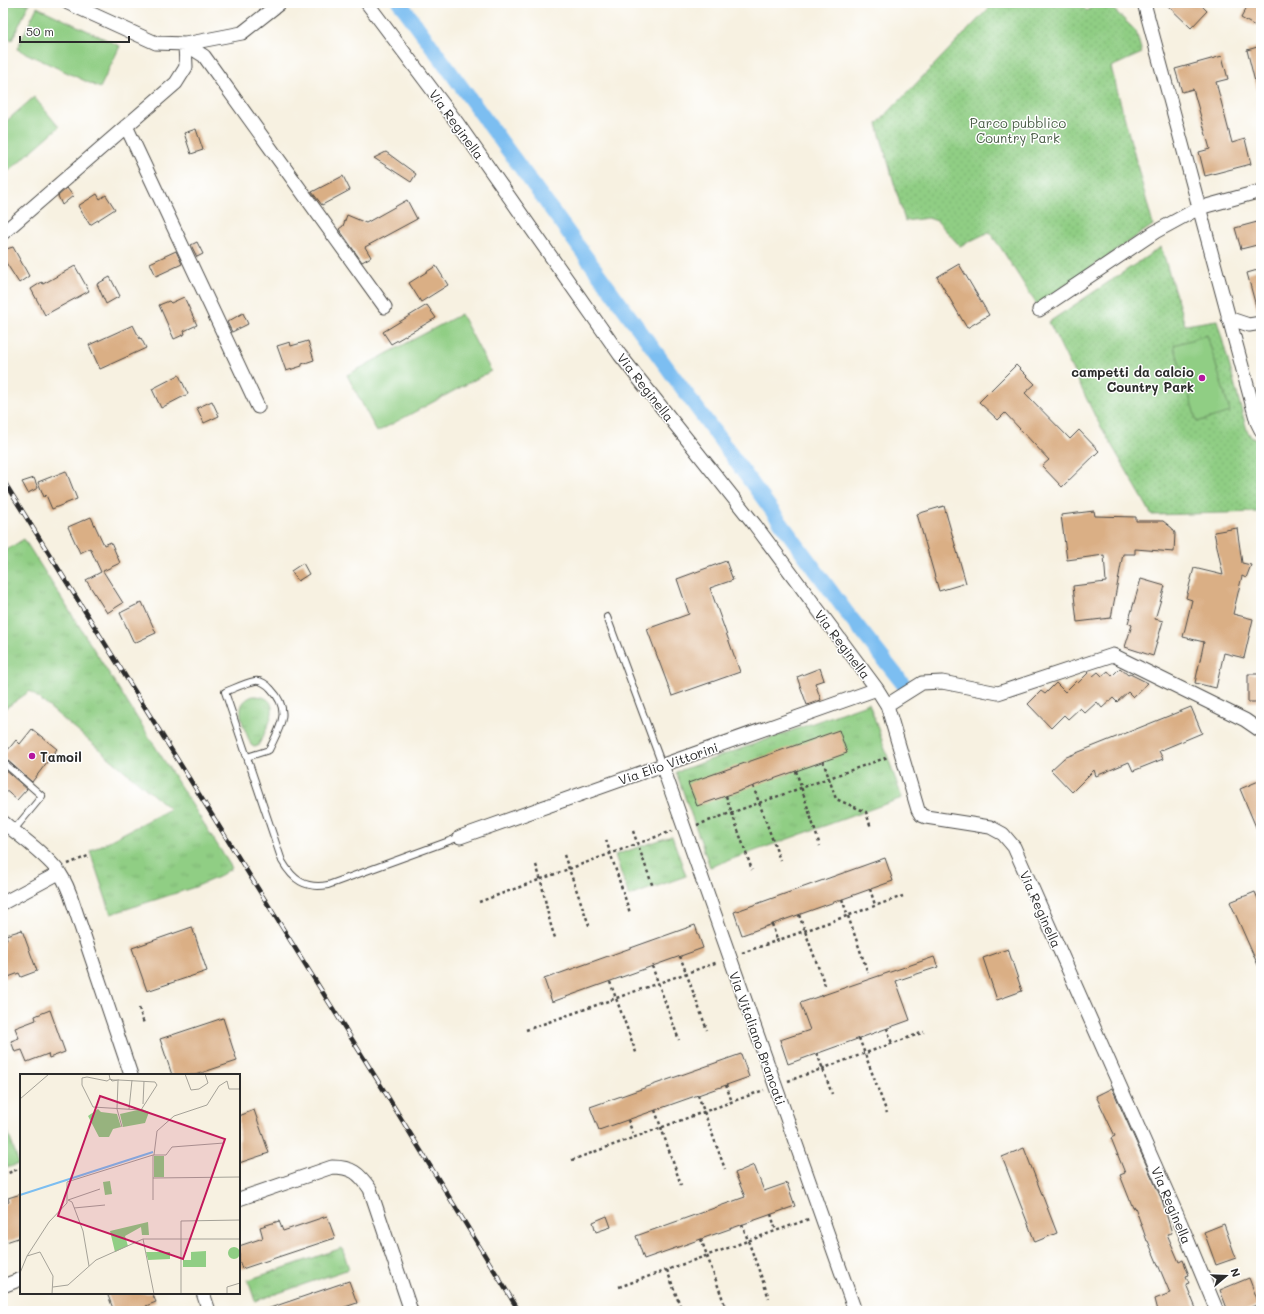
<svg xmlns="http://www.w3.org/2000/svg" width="1264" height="1314" font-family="Mali,sans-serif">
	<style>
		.grass { fill: url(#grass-tufts); stroke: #5e7c58 }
		.park { fill: url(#park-dots); stroke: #5e7c58 }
		.garden { fill: #90ce84; stroke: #5e7c58 }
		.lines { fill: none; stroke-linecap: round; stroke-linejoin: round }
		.canal { stroke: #7cbef1; stroke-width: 15 }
		.building { fill: #daaf85 }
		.service-casing { stroke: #4a4946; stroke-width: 8 }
		.minor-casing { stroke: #4a4946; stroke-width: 15 }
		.path { stroke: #4a4946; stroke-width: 2.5; stroke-dasharray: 3 3; stroke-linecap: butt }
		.service { stroke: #fff; stroke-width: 6 }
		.minor { stroke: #fff; stroke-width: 13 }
		.rail-casing { stroke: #2b2b2b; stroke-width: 4.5 }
		.rail { stroke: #fff; stroke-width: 3; stroke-dasharray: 9; stroke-linecap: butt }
		.poi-dot { fill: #b5179e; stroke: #fff; stroke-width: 1.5 }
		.labels { text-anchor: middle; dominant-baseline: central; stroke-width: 3; stroke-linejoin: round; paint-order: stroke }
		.park-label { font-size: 13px; fill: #495c46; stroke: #fff }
		.street-label { font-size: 13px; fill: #2b2b2b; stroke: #fff }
		.poi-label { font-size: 13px; font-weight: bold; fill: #2b2b2b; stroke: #fff; text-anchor: end }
		.inset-river { fill: none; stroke: #7cbef1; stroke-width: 2 }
		.inset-road { fill: none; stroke: #a5a298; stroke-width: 1 }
		.view { fill: #c2185b; fill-opacity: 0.15; stroke: #c2185b; stroke-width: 2 }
		.inset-edge { fill: none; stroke: #2b2b2b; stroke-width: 2 }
	</style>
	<defs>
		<pattern id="grass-tufts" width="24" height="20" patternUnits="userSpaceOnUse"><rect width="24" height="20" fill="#90ce84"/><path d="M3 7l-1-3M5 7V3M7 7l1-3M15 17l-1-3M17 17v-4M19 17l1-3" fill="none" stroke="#7cb172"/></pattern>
		<pattern id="park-dots" width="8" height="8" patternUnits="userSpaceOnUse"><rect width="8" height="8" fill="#90ce84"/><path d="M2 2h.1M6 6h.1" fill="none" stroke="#7cb172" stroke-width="1.8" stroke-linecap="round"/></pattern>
	</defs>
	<rect width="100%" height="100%" fill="#fff"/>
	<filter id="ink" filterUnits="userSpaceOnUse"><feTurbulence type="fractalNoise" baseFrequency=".025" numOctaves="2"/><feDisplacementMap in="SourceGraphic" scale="8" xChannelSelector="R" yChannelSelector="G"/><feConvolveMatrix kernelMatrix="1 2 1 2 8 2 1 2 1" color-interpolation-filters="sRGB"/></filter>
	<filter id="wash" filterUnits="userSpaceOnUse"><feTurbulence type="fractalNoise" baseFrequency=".012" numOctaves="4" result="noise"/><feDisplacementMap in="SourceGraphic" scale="16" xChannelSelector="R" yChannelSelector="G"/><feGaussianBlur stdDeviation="0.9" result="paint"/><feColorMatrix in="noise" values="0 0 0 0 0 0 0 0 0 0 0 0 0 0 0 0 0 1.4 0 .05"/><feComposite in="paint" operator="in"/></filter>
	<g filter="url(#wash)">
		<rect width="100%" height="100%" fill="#f7f1e1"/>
		<path class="grass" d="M24,539L232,868L218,877L195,887L111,914L90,851L170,809L30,691L3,710V552Z
			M253,696C288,696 266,730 258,746L254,747L251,745C245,728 230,704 253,696Z
			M869,703L902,798L710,867L676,772Z
			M672,836L686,876L629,896L615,855Z
			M3,1118L19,1164L3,1169Z
			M342,1248L349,1269L255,1301L248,1280Z"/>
		<path class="park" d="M994,3H1079L1087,11L1095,3H1107L1136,31L1142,53L1111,67L1153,225L1037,305L1001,248L989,232L960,246L937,221L928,218L905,221L877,124Z
			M1161,247L1185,325L1217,320L1247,430L1251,437L1261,443V512L1152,515L1096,418L1049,322Z"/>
		<path class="garden" d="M3,3L29,4L12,40L3,36Z
			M37,7L120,46L100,88L17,49Z
			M34,97L59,127L3,176V124Z
			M461,314L491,371L377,432L347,375Z
			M1207,335L1230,412L1197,422L1174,345Z"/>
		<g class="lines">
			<path class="canal" d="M400,3L847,613L904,685"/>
		</g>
		<g id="blocks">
			<path class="building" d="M1165,3H1199L1207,11L1191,28Z
				M1249,3H1261L1257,13L1260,14L1255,26L1241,18Z
				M1261,46V89L1257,90L1247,50Z
				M1222,56L1228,79L1216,82L1232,143L1245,139L1251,164L1205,176L1199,152L1210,149L1193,89L1182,92L1175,69Z
				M196,129L203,150L191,154L184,133Z
				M386,152L416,174L411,182L374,158Z
				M343,176L350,190L322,205L312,192Z
				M67,188L73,196L62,205L58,196Z
				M97,194L100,199L106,195L115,209L90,225L78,206Z
				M407,200L417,219L365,247L371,257L362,262L339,229L343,226L347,215L366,223Z
				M1261,221V244L1241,249L1235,228Z
				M197,242L203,254L197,257L191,245Z
				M13,247L29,276L19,283L3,258V250Z
				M176,251L182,264L156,276L150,263Z
				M959,264L989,315L967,328L937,277Z
				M75,266L89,291L45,315L31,289L42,282L43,284Z
				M436,266L448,285L421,302L409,283Z
				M1261,269V310H1257L1247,273Z
				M110,277L120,296L106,304L97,284Z
				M184,297L197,325L184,331L185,334L174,339L159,305L169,301L171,303Z
				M427,305L436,318L391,344L383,332Z
				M243,313L248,324L232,332L227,322Z
				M133,325L140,339L141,338L146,348L100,369L89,345Z
				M308,341L314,360L302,364V366L286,371L277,346L290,342L291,346Z
				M1016,365L1035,384L1025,393L1070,439L1079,430L1099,451L1062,487L1042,466L1049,460L1005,413L998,420L979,402Z
				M179,375L188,394L161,408L152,389Z
				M212,401L219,416L204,423L197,408Z
				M66,471L77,499L52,509L46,495L44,497L38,482Z
				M34,478L38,488L28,493L22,482Z
				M944,506L966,583L939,591L917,514Z
				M1094,511L1095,516L1136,517V521H1163L1172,528L1175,533L1174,552L1135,549V554H1123L1111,618L1077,622L1073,586L1106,582L1104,555L1067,560L1061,515Z
				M91,517L104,545L111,542L120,563L103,571L123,603L107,613L86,580L101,572L90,548L80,553L68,527Z
				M1237,528L1242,563L1251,565L1246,578L1242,576L1233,614L1253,619L1244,658L1224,653L1216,688L1195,683L1204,642L1183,637L1192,600L1186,598L1194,568L1223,575L1214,532Z
				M726,561L733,580L710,588L740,672L672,696L647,629L689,614L677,579Z
				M303,563L309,574L298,581L291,571Z
				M1141,579L1165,586L1155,619L1163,621L1153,656L1125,647L1132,625L1128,623Z
				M142,602L156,633L134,643L120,613Z
				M820,668L824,680L815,683L821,700L807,705L797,677Z
				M1120,668L1128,675L1130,674L1148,683L1133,697L1128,692L1117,702L1113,698L1102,708L1097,702L1085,713L1080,708L1068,719L1064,715L1051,728L1028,704L1041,691L1045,694L1056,683L1065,692L1076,681L1078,683L1089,672L1093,676L1098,672L1102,676L1108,671L1112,676Z
				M1248,674H1261V702H1248Z
				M1191,707L1202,733L1159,751L1163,759L1133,771L1129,762L1096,776L1094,770L1072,792L1051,770L1064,758Z
				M32,729L57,749L32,782L6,759L3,758V756L16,740L20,744Z
				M839,730L847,753L697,806L688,783Z
				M3,768L27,789L17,800L3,788Z
				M1261,780V839L1240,789Z
				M885,858L893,881L742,935L734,912Z
				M1255,892L1261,906V972L1230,902Z
				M695,925L703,948L552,1002L544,979Z
				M192,927L207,971L147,991L132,948Z
				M22,930L37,971L21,977L19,973L3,979V941L7,939L6,935Z
				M1008,949L1022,991L997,1000L983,958Z
				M934,957L938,967L896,981L910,1020L788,1064L780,1040L810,1030L800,1003Z
				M50,1010L65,1052L49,1058L48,1054L27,1062L22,1050L15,1052L11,1041L19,1038L15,1028L36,1020L35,1016Z
				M223,1018L237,1061L195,1075H172L160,1039Z
				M741,1054L749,1077L599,1130L590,1107Z
				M1112,1088L1162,1200L1172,1233L1167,1234L1179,1262L1183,1260L1189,1275L1186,1276L1189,1283L1186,1284L1197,1311H1158L1155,1299L1170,1293L1148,1241H1147L1135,1207L1133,1208L1120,1175L1125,1173L1111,1138L1115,1136L1096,1096Z
				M254,1110L269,1153L239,1163V1116Z
				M1024,1148L1057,1233L1035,1242L1002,1157Z
				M754,1165L764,1191L787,1183L795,1206L644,1259L636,1236L745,1197L735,1173Z
				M21,1194V1237L3,1243V1205L9,1202L8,1198Z
				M327,1216L335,1238L242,1269L239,1260V1246L263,1238L260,1227L279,1221L283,1231Z
				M607,1216L611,1227L596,1232L593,1222Z
				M1224,1224L1236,1258L1216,1265L1204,1232Z
				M1249,1278L1259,1304L1242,1311H1228L1220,1290Z
				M349,1281L357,1303L333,1311H267V1309Z
				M107,1293H152L156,1302L146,1306L148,1311H114Z"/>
		</g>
	</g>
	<g filter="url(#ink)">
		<use href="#blocks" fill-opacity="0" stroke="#4a4946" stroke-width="1"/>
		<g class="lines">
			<g class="service-casing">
				<path id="service" d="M607,617L662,765
					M247,757L269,750C280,727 292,711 271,689C267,684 260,680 255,681C245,683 235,688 225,692L282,861C293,880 305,889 328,885L460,837
					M3,762L42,796L13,831"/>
			</g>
			<g class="minor-casing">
				<path id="minor" d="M68,3L156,43L185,44L242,33L280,3
					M367,3L458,124L620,355L755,525L877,689L887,705L918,810L921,815L926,817L990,827L1003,834L1014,847L1181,1224L1217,1311
					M1144,3L1257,422L1261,430
					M185,44L204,56L385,307
					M126,126L258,407
					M3,233L176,83L186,67L185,44
					M1039,310L1155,232L1199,208L1261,191
					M1228,318L1249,325L1261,323
					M887,705L922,683L942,682L998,693L1113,655L1245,720L1261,731
					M662,765L855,1311
					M3,822C22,838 44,853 59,872C65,881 70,893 73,903L131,1075
					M460,837L877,689
					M3,903L59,873
					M239,1199L332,1167C352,1167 359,1173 370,1189L411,1311
					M3,1286L21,1279
					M203,1293L209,1311"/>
			</g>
			<path class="path" d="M823,761L836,799L866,812L871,828
				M796,771L820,846
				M753,786L780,860
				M726,796L752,870
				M697,825L888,757
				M633,831L653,887
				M606,840L630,913
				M564,855L590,928
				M68,864L88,856
				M536,865C545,889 546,916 556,940
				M870,889L875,905
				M842,899L868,973
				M479,902L672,831
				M799,915L826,988
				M772,924L777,940
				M742,953L903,896
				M680,956L707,1030
				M652,966L679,1040
				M610,982L637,1055
				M139,1008L144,1024
				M887,1028L892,1044
				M526,1030L718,962
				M859,1038L887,1113
				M817,1053L832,1094
				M788,1081L924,1032
				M726,1085L732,1102
				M698,1095L725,1169
				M655,1110L681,1185
				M628,1120L634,1137
				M572,1160L764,1090
				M3,1175L21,1168
				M771,1214L776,1231
				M742,1224L769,1298
				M701,1239L727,1311
				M667,1270L682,1311
				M619,1287L809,1219"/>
			<use href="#service" class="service"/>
			<use href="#minor" class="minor"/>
			<g class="rail-casing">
				<path id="rail" d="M3,480L383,1089L519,1311"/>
			</g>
			<use href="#rail" class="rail"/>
		</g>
	</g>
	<g class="poi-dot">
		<circle cx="1202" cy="378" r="4"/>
		<circle cx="32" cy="756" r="4"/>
	</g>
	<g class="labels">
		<g class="park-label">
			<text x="1018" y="122">Parco pubblico<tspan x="1018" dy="15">Country Park</tspan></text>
		</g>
		<g class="street-label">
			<text transform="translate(457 124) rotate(54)">Via Reginella</text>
			<text transform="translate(646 387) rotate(52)">Via Reginella</text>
			<text transform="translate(843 644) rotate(53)">Via Reginella</text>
			<text transform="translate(668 763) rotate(-19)">Via Elio Vittorini</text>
			<text transform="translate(1041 909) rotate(66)">Via Reginella</text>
			<text transform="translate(758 1038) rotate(70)">Via Vitaliano Brancati</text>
			<text transform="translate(1172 1205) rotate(67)">Via Reginella</text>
		</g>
		<g class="poi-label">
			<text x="1194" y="371">campetti da calcio<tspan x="1194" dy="15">Country Park</tspan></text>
			<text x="40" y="756" text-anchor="start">Tamoil</text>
		</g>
	</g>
	<g transform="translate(20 1074)">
		<rect width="220" height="220" fill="#f7f1e1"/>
		<path d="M134,82H144V103H134ZM128,148L129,161H122L121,153L105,162L108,172L95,178L90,157ZM208 179a6 6 0 1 1 12 0a6 6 0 1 1-12 0ZM126,178H150V185L128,186Z" fill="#90ce84"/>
		<path d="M78,35L81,38L97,40L101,53L93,55L89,63H79L68,42ZM122,35L129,38L125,49L103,53L100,40ZM186,177V193H163V186H171V178Z" fill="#90ce84"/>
		<path d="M90,107L92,120L85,121L83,108Z" fill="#90ce84"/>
		<path class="inset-river" d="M0,121L133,78"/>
		<path class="inset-road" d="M89,0L90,5L87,7L67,3L62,4V11L73,33L121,36L137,11L135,8L99,6M165,0L171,16L179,15L188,9L185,0M90,5L93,6H99L92,7ZM98,7L97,35L102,53M0,25L29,0M123,30L124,7M109,35L112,6M133,81V126M134,81L137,57L154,42L187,31L199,12L207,7L209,15H220M133,104L220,103M54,134L85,131M123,165L134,220M7,182L29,148L47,129V108L133,81H146L152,73L204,69M69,192L63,157L52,128L48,126L80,115M0,199L7,182L20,178L33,202L32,220M33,213L48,211L76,186L123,165H220M161,220V147L220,146M207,220V213L220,209"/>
		<path class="view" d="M80,22L205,65L163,185L38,142Z"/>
		<rect width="220" height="220" class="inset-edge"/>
	</g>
	<rect width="1264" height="1314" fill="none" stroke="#fff" stroke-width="16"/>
	<g transform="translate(1226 1276) rotate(71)" stroke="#ffffff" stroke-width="3" paint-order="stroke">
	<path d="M0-3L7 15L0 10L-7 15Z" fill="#2b2b2b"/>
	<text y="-6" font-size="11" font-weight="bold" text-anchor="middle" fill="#2b2b2b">N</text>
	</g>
	<path d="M20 36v6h109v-6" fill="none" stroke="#2b2b2b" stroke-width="2"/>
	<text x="26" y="36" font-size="12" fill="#2b2b2b" stroke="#ffffff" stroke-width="3" paint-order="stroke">50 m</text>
</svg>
